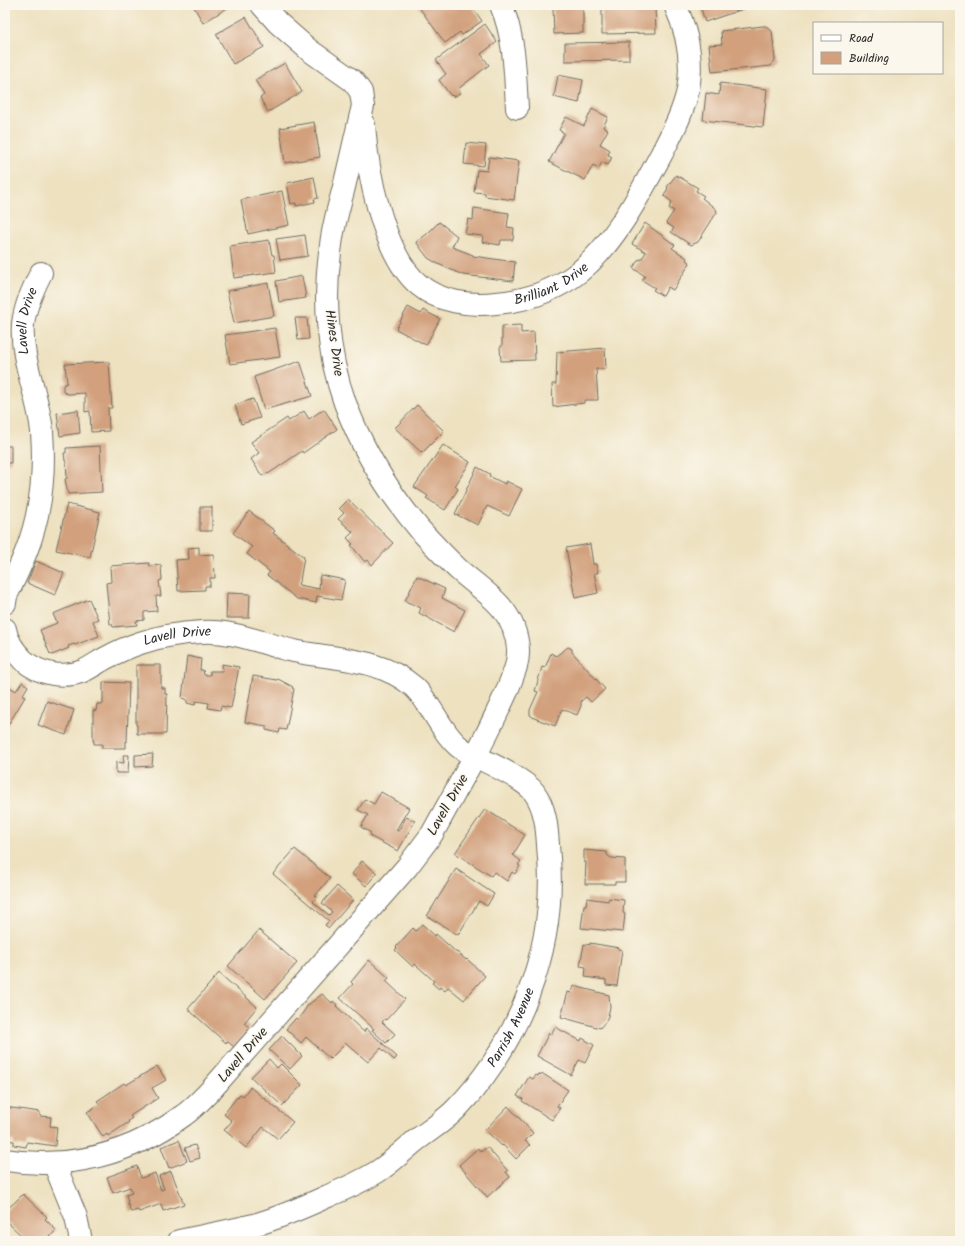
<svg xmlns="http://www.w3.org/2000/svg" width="965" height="1246" font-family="Kalam,sans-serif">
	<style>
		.building { fill: #d2a07d }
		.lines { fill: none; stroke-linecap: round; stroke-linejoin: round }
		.minor-casing { stroke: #6f6b5f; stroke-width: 24 }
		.minor { stroke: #fff; stroke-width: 22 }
		.labels { text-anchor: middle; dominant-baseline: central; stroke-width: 3; stroke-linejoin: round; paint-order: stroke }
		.street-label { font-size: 14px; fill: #2b2b2b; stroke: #fbf7ec }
	</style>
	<rect width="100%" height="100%" fill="#fbf7ec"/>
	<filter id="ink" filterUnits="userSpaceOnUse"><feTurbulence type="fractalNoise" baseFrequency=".025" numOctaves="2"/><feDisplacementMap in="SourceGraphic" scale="8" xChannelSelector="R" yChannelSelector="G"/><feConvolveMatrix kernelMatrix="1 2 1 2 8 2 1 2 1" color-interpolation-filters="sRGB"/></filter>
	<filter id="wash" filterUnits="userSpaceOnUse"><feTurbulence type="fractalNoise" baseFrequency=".012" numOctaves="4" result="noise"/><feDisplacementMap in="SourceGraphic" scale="16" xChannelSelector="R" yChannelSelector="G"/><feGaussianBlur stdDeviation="0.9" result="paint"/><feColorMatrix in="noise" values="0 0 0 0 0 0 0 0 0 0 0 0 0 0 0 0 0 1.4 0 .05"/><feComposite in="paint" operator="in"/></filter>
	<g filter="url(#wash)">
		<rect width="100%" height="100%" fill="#ede1c0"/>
		<g id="blocks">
			<path class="building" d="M193,5H232L203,23Z
				M420,5H471L482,21L462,35L460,32L445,43L418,6Z
				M602,5H655L656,33L602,34Z
				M700,5H755L705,22Z
				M583,6V33L554,34L553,7Z
				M246,17L264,47L233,64L216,34Z
				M485,24L497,42L481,54L489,65L458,89L460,93L454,97L452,95L451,96L439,80L446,74L436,60Z
				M763,26H766L772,31L775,60L771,66L712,72L709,45L722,44L721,31Z
				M629,42V60L565,61V43Z
				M285,63L302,92L268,112L260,98L264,95L255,80Z
				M558,75L583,80L579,103L554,97Z
				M720,83L767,89L763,127L703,120L706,93L719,95Z
				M592,109L608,117L603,127L608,130L600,144L610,150L608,155L612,157L608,165L602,162L599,168L593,165L585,180L549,162L564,133L559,130L566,117L584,126Z
				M314,122L320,157L285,163L280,128Z
				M466,143L486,145L484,166L464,164Z
				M489,157L519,161L514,200L485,196V193L474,192L477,170L487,171Z
				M676,175L698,188L696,191L704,196L702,198L716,209L717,212L698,242L691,245L671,232L674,228L666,223L674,211L669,208L672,202L664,196L668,188L667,187Z
				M314,177L318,198L314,199L315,202L296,206V203L291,204L287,183Z
				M282,191L289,225L248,234L241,200Z
				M474,208L509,213L507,227L514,228L513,240H501L500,245L482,242L483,236L465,234L468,219L473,220Z
				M439,222L457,236L452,247L473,255V256L515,262L513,281L463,275L438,264L428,258L416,242L427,234Z
				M645,223L675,245L672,248L687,258L686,260L690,263L673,290L668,287L663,296L653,290L655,288L642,280L645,276L633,268L639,259L641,260L646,252L632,244Z
				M305,235L308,256L280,260L276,239Z
				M269,240L272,255H274L276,272L234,278L230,246Z
				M302,276L306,298L279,302L276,281Z
				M268,283L274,316L234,323L227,291Z
				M408,307L421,314L423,310L440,319L426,345L396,329Z
				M295,318H307L309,339L298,340Z
				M521,325V333L534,332L535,360L501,361L500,347L502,346V326Z
				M275,328L280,357L230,364L225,335Z
				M605,348L606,369H596L598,400H584V403L553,407L552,384H556L557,352Z
				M300,361L312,396L264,410L254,377Z
				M109,362L112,408H108L109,431L91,432L90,411L85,412V393L68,394L63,392V385L67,383L65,364Z
				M253,399L260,418L241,424L235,405Z
				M417,405L444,431L422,453L395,428Z
				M324,409L337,429L303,453L302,451L268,474L267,473L262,476L251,459L259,453L251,442L287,418L289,421L304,411L309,419Z
				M78,410L80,433L60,436L57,413Z
				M443,445L470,462L455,486L458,489L445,510L426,498L428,496L414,487Z
				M5,446H11V463H5Z
				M100,446L102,492L68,494L65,479L67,478L66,461H65L64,453H66V448Z
				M477,467L490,474L489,476L505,484L506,481L522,489L509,516L487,506L478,525L455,514Z
				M348,499L393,543L372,565L368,560L365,562L351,545L353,544L347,538L353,532L338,519L344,513L339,508Z
				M67,504L100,512L90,557L56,550Z
				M200,507H212V531H200Z
				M249,511L275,531L273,533L304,557L300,581L298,583L299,585L319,589L320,575L345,580L341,600L317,596L316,603L297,599L267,575L270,572L247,554L252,547L233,533Z
				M590,544L593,564H596L598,573H594L598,593L575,598L566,548Z
				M199,547V555L214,554L215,578H210V586H205V590L178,591L176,560L189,559L188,548Z
				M36,561L64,573L55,595L27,583Z
				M149,563L150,566L161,565L162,580L159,581L161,596H156L157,611L144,612V620L136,621L137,625L113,627L112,624H110L106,583L111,582L110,566Z
				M417,576L445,589L442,598L465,610L454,632L419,613L421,608L405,601Z
				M227,593L250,594L249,618H226Z
				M89,599L98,619L93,621L99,636L75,645L74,644L68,646L69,648L52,655L51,653L50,654L40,630L57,623L53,614Z
				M568,647L572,649V652L605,689L591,702L586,697L581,701V706L577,715L562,709L555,726L534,718L530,715V710L538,692L535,691L542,667L545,668L551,653L556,656Z
				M187,656L201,659L200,670H203L204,675H210V671H223L222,664L239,667L231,708L221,706L220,710L208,708L209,703L196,701L195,705L187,703V700L182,698Z
				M136,665H161V688H165V694H167L166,734H137V725H136Z
				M253,676L277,680L278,679L293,687L292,688L294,689L286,730L280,729L279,733L266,730V726L245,722Z
				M22,682L28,686L22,696L25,697L5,730V684L16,691Z
				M103,682L129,683L127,742L126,741V748H102V744H94V741H93V710L96,711L97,704H103Z
				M47,701L74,710L66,735L38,725Z
				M153,754L152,766L135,767V755Z
				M123,755H129L128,773H116V762L124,763Z
				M381,792L409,808L396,830L398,831L406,817L415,821L398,851L373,838L370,836L371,833L361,827L368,815L358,810L365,799L374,804Z
				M485,809L525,835L513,855L521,861L518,865L520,866L515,874L512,872L507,881L494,872L491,876L455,853Z
				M295,849L330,878L315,896L317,897L313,902L329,915L332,912L322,903L337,886L353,900L329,928L325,925L329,921L273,874Z
				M584,850L607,852V855L611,858L625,859V882H615V884H585L586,862H584Z
				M362,861L377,873L366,886L352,874Z
				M456,869L494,894L487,906L479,901L458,935L427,916Z
				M587,898L608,901L609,898L624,900L623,913L625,914L623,932L581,928L584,905H586Z
				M422,924L435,936L436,934L457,953V952L466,960L467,959L485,976L464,1000L448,987L445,991L440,987L439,989L432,983L434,981L415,964L413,967L395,950L397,948L396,947L413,928L416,931Z
				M259,930L297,963L265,999L228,966Z
				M590,943L619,948L618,949L622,950L617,986L606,985V980L585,977L586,967L580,966L584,944L590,945Z
				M369,960L389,978L386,981L405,999L386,1020L385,1019L382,1022L395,1034L386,1043L372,1030L374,1029L340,998L353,984L351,982Z
				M219,973L257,1007L244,1023L250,1028L234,1047L227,1041L226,1043L188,1009Z
				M574,986L609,995L610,1007L608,1016L606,1021L600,1028L561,1017L568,992L571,993Z
				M322,994L332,1003L333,1001L337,1005L336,1006L364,1032L366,1028L397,1057L394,1060L381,1048L368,1062L346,1043L330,1059L306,1037L301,1043L286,1029L296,1018L298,1020L308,1005Z
				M555,1027L581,1041L582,1038L594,1045L585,1063L579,1060L571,1075L537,1056L549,1033L551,1034Z
				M282,1036L302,1056L290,1069L269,1050Z
				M269,1059L277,1068L281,1064L302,1085L282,1106L251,1077Z
				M157,1066L166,1080L152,1088L158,1098L130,1116L132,1118L128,1121L129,1122L108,1136L107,1134L103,1137L87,1112L100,1104L97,1101L124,1083L126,1085Z
				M539,1074L542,1075L543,1074L568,1090L557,1106L560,1108L552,1120L522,1101L523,1099L517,1096L529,1077L533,1079L536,1075L538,1076Z
				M250,1087L293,1122L278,1139L263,1127L246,1148L224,1130L232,1121L224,1114L237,1097L238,1098L240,1094L243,1096Z
				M508,1106L533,1133L525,1141L530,1145L516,1159L503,1145L502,1146L485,1130Z
				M5,1107L40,1112V1116L51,1117L50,1126L57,1127L55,1146L27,1142L26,1147L14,1145V1141L5,1140Z
				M179,1140L187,1161L169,1168L161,1147Z
				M195,1145L200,1158L190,1161L185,1148Z
				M487,1147L508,1171L506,1172L510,1177L487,1197L485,1194H484L459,1165L478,1148L481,1152Z
				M137,1166L141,1178L155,1173L161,1190L164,1189L159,1176L171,1171L184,1204L163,1211L161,1204L139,1212L138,1210L131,1212L127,1201H128L126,1195L132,1193L130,1187L113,1193L107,1177Z
				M23,1194L47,1217L45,1219L56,1230L50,1237L55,1241H24L25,1239L5,1220V1213L9,1207L13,1204Z"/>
		</g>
	</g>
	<g filter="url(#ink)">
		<use href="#blocks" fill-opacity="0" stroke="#6f6b5f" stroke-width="1"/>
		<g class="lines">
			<g class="minor-casing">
				<g id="minor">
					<path d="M501,5C515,38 515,73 517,108"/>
					<path id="s1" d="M364,125C367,170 383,255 419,285C439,302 470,306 496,303C523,301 548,293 571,278C611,251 640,194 662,153C672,133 683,113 688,90C693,61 687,31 675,5"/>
					<path id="s2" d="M5,603L6,596C13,582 20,567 26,552C41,514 45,472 42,432C39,396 20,360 23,324C25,306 33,289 41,273"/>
					<path id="s3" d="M5,629C7,641 15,652 23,660C39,674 63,679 83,671C90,668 97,663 104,659C115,653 128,647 140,643C160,636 181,633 202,632C234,630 263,644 294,651C336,660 379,657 414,687C432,704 439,729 457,745C462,750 469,753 475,756L432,834L407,867L211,1090C203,1098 194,1108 184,1115C131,1154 70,1170 5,1160"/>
					<path d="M54,1163L76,1217L81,1241"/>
					<path id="s4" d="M179,1241C204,1236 229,1231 254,1225C279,1218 304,1207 328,1196C345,1189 362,1181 377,1172C390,1164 402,1152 414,1142C428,1131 445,1121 457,1108C519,1043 556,949 549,858C547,836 548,811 534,792C524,779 491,764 475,756C487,735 497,713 507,691C512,677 519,664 518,649C515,608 486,594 459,570C446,558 433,544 421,531C389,493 362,449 345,403C327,353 323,297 331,245C333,227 338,209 343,191C350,163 356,134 363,106L361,92L353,81L309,50L278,23L262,5"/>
				</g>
			</g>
			<use href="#minor" class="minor"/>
		</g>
	</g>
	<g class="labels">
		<g class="street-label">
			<text stroke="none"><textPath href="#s1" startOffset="313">Brilliant Drive</textPath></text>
			<text stroke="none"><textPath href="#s2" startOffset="291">Lavell Drive</textPath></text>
			<text transform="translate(334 343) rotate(82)">Hines Drive</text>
			<text stroke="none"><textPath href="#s3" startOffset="202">Lavell Drive</textPath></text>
			<text transform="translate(448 805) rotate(-60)">Lavell Drive</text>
			<text stroke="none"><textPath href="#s4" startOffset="411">Parrish Avenue</textPath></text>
			<text transform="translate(243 1055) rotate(-49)">Lavell Drive</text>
		</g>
	</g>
	<rect width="965" height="1246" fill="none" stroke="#fbf7ec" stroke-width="20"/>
	<rect x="813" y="22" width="130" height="52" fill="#fbf7ec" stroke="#a8a59f"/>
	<rect x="821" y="35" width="20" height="6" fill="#ffffff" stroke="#a8a59f"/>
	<text x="849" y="42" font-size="12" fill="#2b2b2b">Road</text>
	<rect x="821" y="52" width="20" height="12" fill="#d2a07d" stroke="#a8a59f"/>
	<text x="849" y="62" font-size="12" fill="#2b2b2b">Building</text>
</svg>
